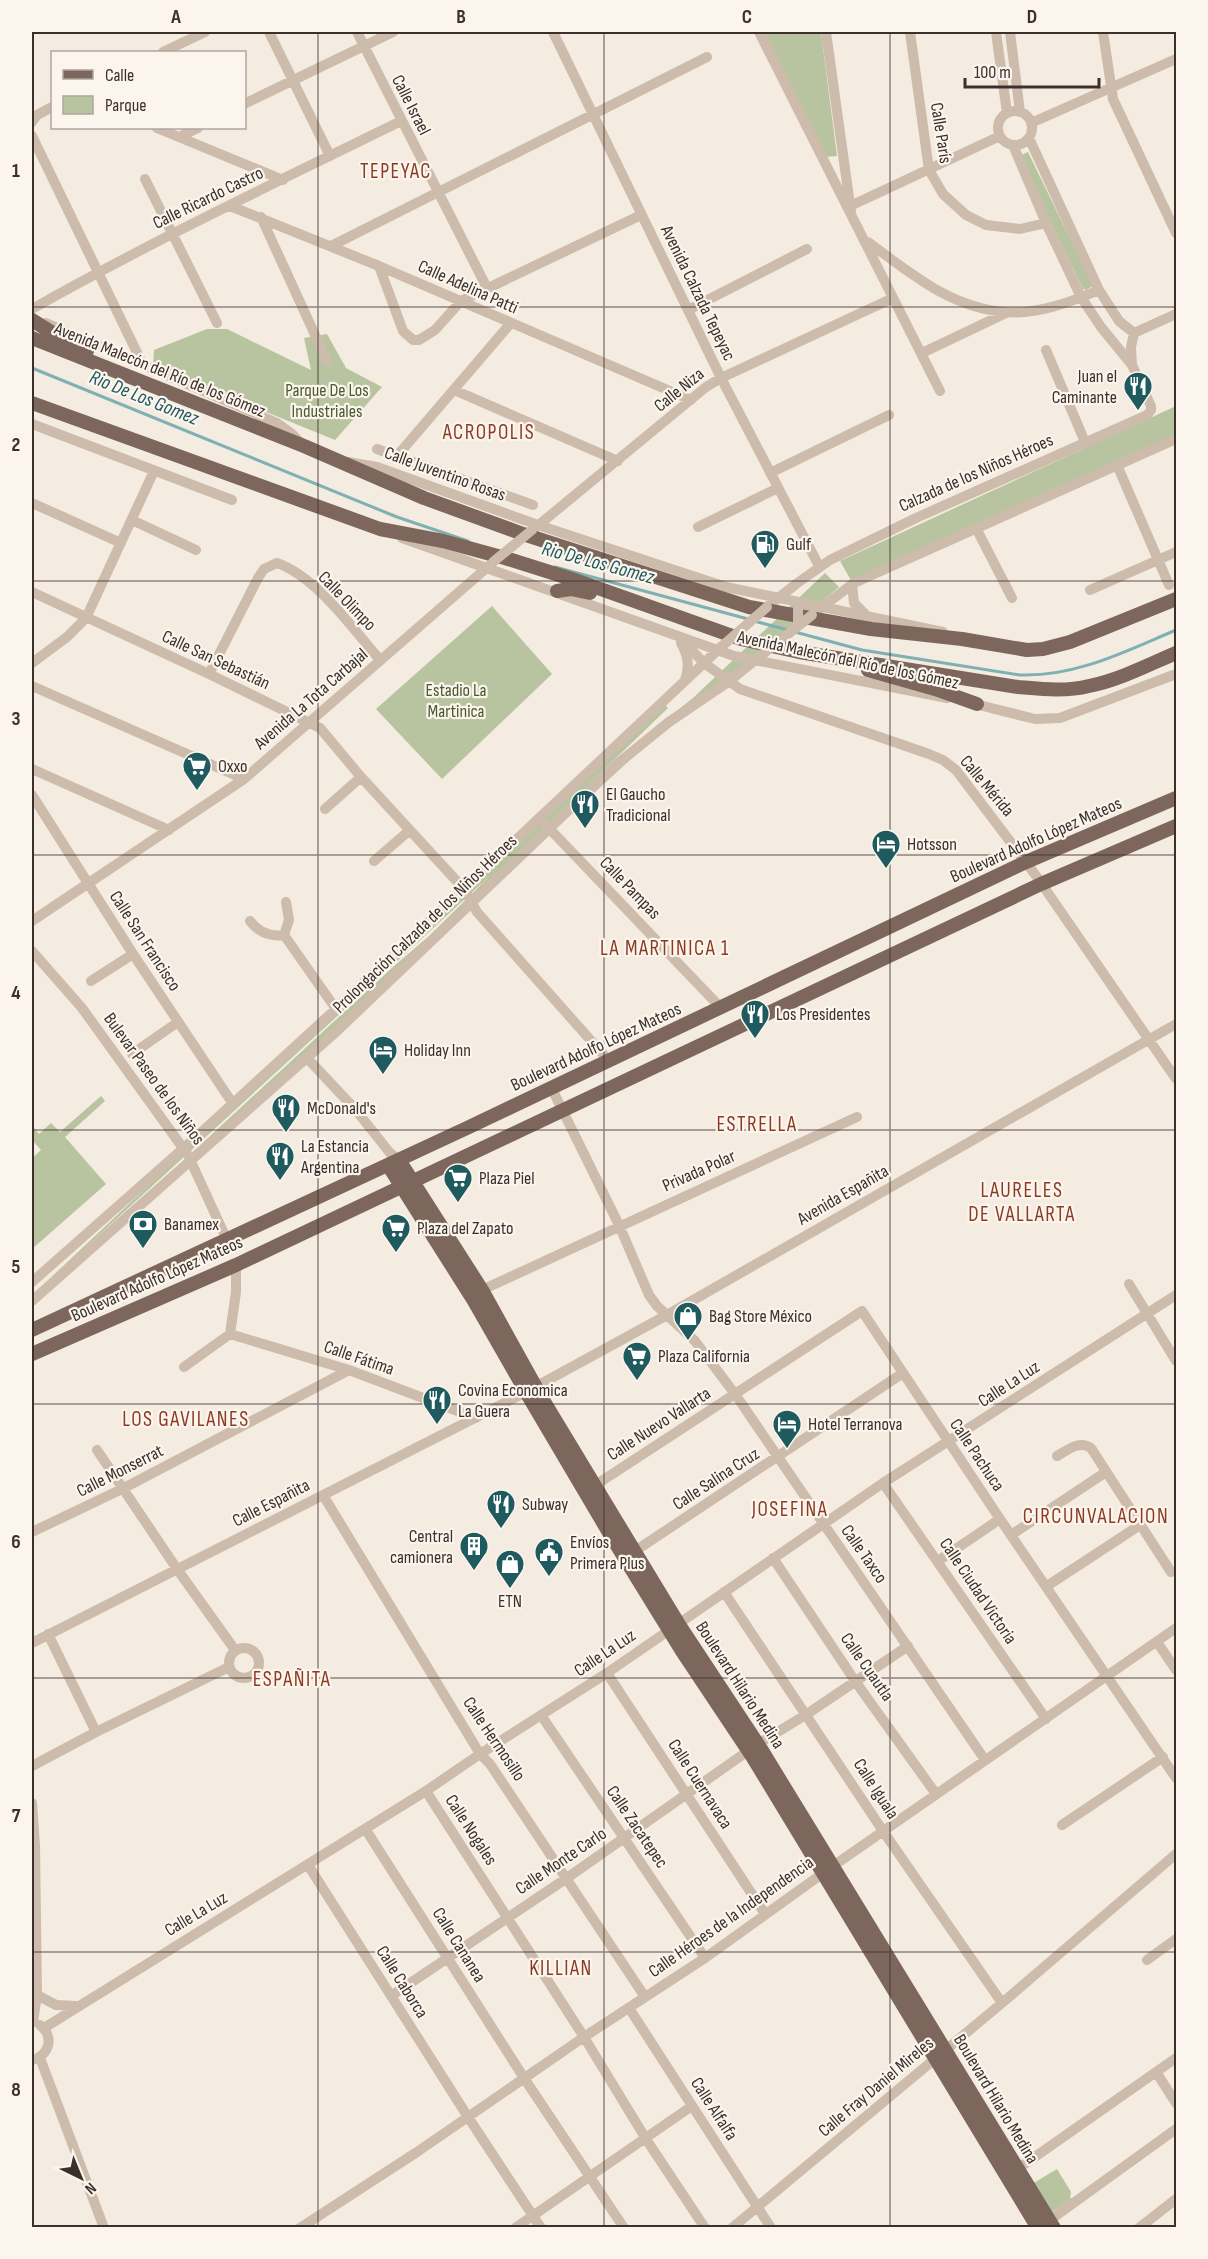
<svg xmlns="http://www.w3.org/2000/svg" width="1208" height="2259" font-family="'Sofia Sans Condensed',sans-serif">
	<style>
		.green { fill: #b8c4a0; fill-rule: evenodd }
		.lines { fill: none; stroke-linecap: round; stroke-linejoin: round }
		.stream { stroke: #7fb0b2; stroke-width: 3 }
		.minor { stroke: #cdbbac; stroke-width: 10 }
		.major { stroke: #7d675c; stroke-width: 14 }
		.minor-bridge { stroke: #cdbbac; stroke-width: 10 }
		.grid { fill: none; stroke: #3b302b; stroke-width: 1.5; stroke-opacity: 0.55 }
		.labels { text-anchor: middle; dominant-baseline: central; stroke-width: 4.5; stroke-linejoin: round; paint-order: stroke }
		.street-label { font-size: 18px; fill: #3b302b; stroke: #fbf5ee }
		.poi-label { font-size: 18px; fill: #3b302b; stroke: #fbf5ee; text-anchor: start }
		.park-label { font-size: 18px; fill: #4a5a2e; stroke: #fbf5ee }
		.water-label { font-size: 20px; font-style: italic; fill: #1f5a5e; stroke: #fbf5ee }
		.quarter-label { font-size: 21px; letter-spacing: 1.5px; fill: #8c3b22; stroke: #fbf5ee }
		.neatline { fill: none; stroke: #3b302b; stroke-width: 2 }
		.grid-label { font-size: 20px; text-anchor: middle; font-weight: bold; fill: #3b302b }
	</style>
	<rect width="100%" height="100%" fill="#f4ebe1"/>
	<path class="green" d="M755,32H821L837,156L825,157Z
		M1028,152L1093,286L1086,290L1083,289L1019,156Z
		M207,329H227L311,370L304,338L327,334L346,368L382,387L335,440L153,366L154,350Z
		M1176,406V435L852,582L840,561Z
		M825,573L839,587L631,759L383,987L44,1284L336,1009L665,705L668,708L588,785L630,748L693,698ZM492,874L428,937L393,967L169,1174L77,1255Z
		M492,606L552,674L442,779L376,709Z
		M101,1096L105,1101L65,1137L106,1184L32,1249V1158L41,1150L32,1140V1126L39,1134L51,1123L60,1132Z
		M1057,2169L1071,2192L1070,2198H1073L1049,2214L1032,2184Z"/>
	<g class="lines">
		<path class="stream" d="M32,368L397,517L468,541
			M555,567L748,619
			M754,621L788,630
			M795,632L862,650L1020,675C1076,677 1126,651 1176,630"/>
		<path class="minor" d="M269,32L330,156
			M357,32L487,288
			M553,32L721,378L819,566
			M759,32L940,391
			M826,32L851,212
			M910,32L929,170L943,194L966,215L986,225L1020,229L1046,223
			M996,32L1007,113
			M1010,32L1020,112
			M1103,32L1113,99L1176,233
			M163,52L205,32
			M244,104L393,32
			M998 128a17 17 0 1 1 34 0a17 17 0 1 1-34 0Z
			M32,122L37,115L52,107
			M1031,123L1176,59
			M157,128L283,180
			M32,136L143,365
			M181,136L198,128
			M1029,138L1099,290L1119,321L1134,333
			M145,179L217,323
			M230,206L379,266L691,400
			M848,207L1000,136
			M261,217L327,361
			M868,242C910,273 951,308 1005,312C1036,315 1071,302 1099,290
			M331,246L707,57
			M379,266L403,331L413,340H419L435,330L461,301L641,215
			M32,309C152,241 277,182 401,121
			M688,310L807,249
			M46,323L277,423L291,433L302,444
			M1134,333L1176,314
			M1046,350L1085,442
			M922,353L1006,313
			M1132,365L1131,347L1134,333
			M454,390L618,461
			M32,424L232,500
			M377,449L533,505
			M397,456L510,324
			M348,462L377,467L538,525L726,587L943,632
			M1117,465L1169,585
			M770,473L889,415
			M32,503L121,543
			M132,520L196,550
			M698,527L778,488
			M535,528L706,387L721,378L893,298
			M976,528L1012,598
			M402,538L734,656L947,698
			M852,584L854,603L867,616
			M1090,590L1176,552
			M32,592L209,674L320,728L361,777L464,889L477,912L609,1061
			M767,607L796,584L830,560L916,518L1147,415L1151,410V406L1132,365L1101,327L1081,297L1046,223L1013,145
			M818,610L854,583L1176,439
			M679,637L704,663L740,689L929,754L943,760L956,770L1037,877L1176,1079
			M681,643C688,656 690,666 685,680
			M32,663L67,637L86,618L154,471
			M209,674L258,578L264,569L277,563C317,577 353,629 380,660
			M32,686L244,779
			M971,703L1035,719L1060,718L1176,674
			M32,769L169,830
			M32,795L133,954L233,1104
			M325,809L361,777
			M545,824L721,1008
			M374,861L410,830
			M32,921L244,779L490,565
			M250,921C259,933 270,937 284,935
			M284,935L336,1009
			M284,935L289,920L286,902
			M32,951L82,1008L188,1155L227,1240
			M91,981L133,954
			M132,1054L178,1022
			M307,1058L355,1109L390,1153L399,1160
			M552,1089L619,1225L649,1295L657,1306L695,1341L735,1394L985,1760
			M32,1282L194,1139L336,1009L721,647
			M1129,1284L1176,1361
			M482,1290L857,1117
			M32,1301L336,1032L616,765L669,722L728,682L764,653
			M230,1334L349,1370L476,1418
			M230,1334L236,1292V1265
			M184,1367L230,1334
			M97,1450L177,1569L235,1650
			M1057,1456C1068,1450 1079,1440 1091,1448L1171,1572
			M883,1483L1046,1719
			M594,1486L862,1311L1000,1519L1176,1778
			M323,1495L480,1754L490,1764L645,1997
			M32,1532L122,1489L349,1370
			M1011,1535L1106,1472
			M635,1551L903,1373
			M773,1558L855,1681L936,1794
			M938,1561L1000,1519
			M1047,1586L1140,1525
			M724,1592L883,1831L1002,2003
			M48,1634L96,1732
			M1157,1642L1176,1670
			M32,1643L526,1392L667,1315L1176,1024
			M229 1663a15 15 0 1 1 30 0a15 15 0 1 1-30 0Z
			M607,1673L765,1914
			M541,1715L705,1958
			M758,1744L807,1714L908,1646
			M32,1766L96,1732L229,1667
			M426,1791L584,2037L646,2139L705,2228
			M32,1803L35,1846L37,1995L33,2022
			M1062,1825L1163,1757
			M366,1830L524,2078L624,2228
			M308,1865L468,2117L541,2228
			M1147,1960L1176,1939
			M37,1995L56,2005L76,2006
			M391,1996L567,1878L748,1751
			M629,2008L771,2228
			M44,2028L426,1791L480,1754L607,1673L883,1483L1176,1295
			M40,2058L104,2228
			M32,2060C49,2056 55,2037 40,2025
			M1156,2072L1176,2103
			M1012,2173L1176,2058
			M1050,2220L1176,2129
			M300,2228L417,2152L584,2037L705,1958L833,1866L1176,1628
			M515,2228L692,2106
			M732,2228L1002,2003L1176,1854
			M1139,2228L1176,2199"/>
		<path class="major" d="M32,320L62,339L87,351
			M32,338L304,446L424,498L523,534L749,607L871,629L962,639L1027,650L1043,649L1070,642L1176,599
			M32,403L380,529L443,541L505,558L578,581L741,639L799,652L1018,687C1041,689 1065,692 1089,686C1119,680 1148,665 1176,653
			M557,591L571,589L590,593
			M868,670L935,689L977,704
			M399,1160L482,1290L543,1400L678,1623L761,1749L1054,2228
			M388,1165L474,1301L526,1392L611,1536L682,1651L752,1756L1038,2228
			M32,1330L467,1128L1026,862L1176,798
			M32,1354L236,1265L1041,884L1176,826"/>
		<path class="minor-bridge" d="M493,562L532,530
			M798,626V609
			M721,647L767,607
			M764,653L812,615"/>
	</g>
	<path class="grid" d="M318,32V2228M604,32V2228M890,32V2228M32,307H1176M32,581H1176M32,855H1176M32,1130H1176M32,1404H1176M32,1678H1176M32,1952H1176"/>
	<defs>
		<g id="restaurant-pin" transform="scale(1.5)"><path d="M0 17L-7.5 6A9.5 9.5 0 1 1 7.5 6Z" fill="#1f5a5e" stroke="#fbf5ee"/><path d="M-5-6h1v4h1v-4h1v4h1v-4h1v5L-1.5 .5V6h-2V.5L-5-1ZM5-6V6H3V1.5H1.5Q1.5-4 5-6Z" fill="#fff"/></g>
		<g id="fuel-pin" transform="scale(1.5)"><path d="M0 17L-7.5 6A9.5 9.5 0 1 1 7.5 6Z" fill="#1f5a5e" stroke="#fbf5ee"/><path d="M-5.5-6h7V0h2V4h1.3V-2.5L3-4.5l.8-.8L6-3V5H2.5V1h-1V6h-7ZM-4.2-4.7v3.2H.2V-4.7Z" fill="#fff"/></g>
		<g id="supermarket-pin" transform="scale(1.5)"><path d="M0 17L-7.5 6A9.5 9.5 0 1 1 7.5 6Z" fill="#1f5a5e" stroke="#fbf5ee"/><path d="M-6-5.5h2.5l.6 2H6L4.5 2H-2.5L-4.4-4H-6ZM-1.5 3.2a1.3 1.3 0 1 0 .1 0ZM3 3.2a1.3 1.3 0 1 0 .1 0Z" fill="#fff"/></g>
		<g id="hotel-pin" transform="scale(1.5)"><path d="M0 17L-7.5 6A9.5 9.5 0 1 1 7.5 6Z" fill="#1f5a5e" stroke="#fbf5ee"/><path d="M-6-4.5h1.5V1H6V5H4.5V3h-9V5H-6ZM-4 0a1.8 1.8 0 1 1 3.6 0ZM.5 0V-2.5h3Q6-2.5 6 0Z" fill="#fff"/></g>
		<g id="bank-pin" transform="scale(1.5)"><path d="M0 17L-7.5 6A9.5 9.5 0 1 1 7.5 6Z" fill="#1f5a5e" stroke="#fbf5ee"/><path d="M-6-4H6V4H-6ZM0-2.3a2.3 2.3 0 1 0 0 4.6a2.3 2.3 0 1 0 0-4.6Z" fill="#fff"/></g>
		<g id="shop-pin" transform="scale(1.5)"><path d="M0 17L-7.5 6A9.5 9.5 0 1 1 7.5 6Z" fill="#1f5a5e" stroke="#fbf5ee"/><path d="M-5-2.5h2.3a2.7 3.5 0 0 1 5.4 0H5L5.5 6h-11ZM-1.5-2.5h3a1.5 2.3 0 0 0-3 0Z" fill="#fff"/></g>
		<g id="building-pin" transform="scale(1.5)"><path d="M0 17L-7.5 6A9.5 9.5 0 1 1 7.5 6Z" fill="#1f5a5e" stroke="#fbf5ee"/><path d="M-4-6H4V6H1V3H-1V6H-4ZM-2.5-4.3h1.7v1.8h-1.7ZM.8-4.3h1.7v1.8H.8ZM-2.5-1h1.7V.8h-1.7ZM.8-1h1.7V.8H.8Z" fill="#fff"/></g>
		<g id="civic-pin" transform="scale(1.5)"><path d="M0 17L-7.5 6A9.5 9.5 0 1 1 7.5 6Z" fill="#1f5a5e" stroke="#fbf5ee"/><path d="M-.6-6.5H3V-4.5H.6V-3L4-1V1h2V6H-6V1h2V-1L-.6-3ZM-1.2 2.5V6h2.4V2.5Z" fill="#fff"/></g>
	</defs>
	<g fill-rule="evenodd">
		<use href="#restaurant-pin" x="1138" y="386"/>
		<use href="#fuel-pin" x="765" y="544"/>
		<use href="#supermarket-pin" x="197" y="766"/>
		<use href="#restaurant-pin" x="585" y="804"/>
		<use href="#hotel-pin" x="886" y="844"/>
		<use href="#restaurant-pin" x="755" y="1014"/>
		<use href="#hotel-pin" x="383" y="1050"/>
		<use href="#restaurant-pin" x="286" y="1108"/>
		<use href="#restaurant-pin" x="280" y="1156"/>
		<use href="#supermarket-pin" x="458" y="1178"/>
		<use href="#bank-pin" x="143" y="1224"/>
		<use href="#supermarket-pin" x="396" y="1228"/>
		<use href="#shop-pin" x="688" y="1316"/>
		<use href="#supermarket-pin" x="637" y="1356"/>
		<use href="#restaurant-pin" x="437" y="1400"/>
		<use href="#hotel-pin" x="787" y="1424"/>
		<use href="#restaurant-pin" x="501" y="1504"/>
		<use href="#building-pin" x="474" y="1546"/>
		<use href="#civic-pin" x="549" y="1552"/>
		<use href="#shop-pin" x="510" y="1564"/>
	</g>
	<g class="labels">
		<g class="street-label">
			<text transform="translate(411 105) rotate(63)">Calle Israel</text>
			<text transform="translate(941 133) rotate(81)">Calle París</text>
			<text transform="translate(208 198) rotate(-26)">Calle Ricardo Castro</text>
			<text transform="translate(468 287) rotate(24)">Calle Adelina Patti</text>
			<text transform="translate(698 293) rotate(64)">Avenida Calzada Tepeyac</text>
			<text transform="translate(160 370) rotate(22)">Avenida Malecón del Río de los Gómez</text>
			<text transform="translate(679 390) rotate(-39)">Calle Niza</text>
			<text transform="translate(976 473) rotate(-24)">Calzada de los Niños Héroes</text>
			<text transform="translate(445 474) rotate(20)">Calle Juventino Rosas</text>
			<text transform="translate(347 601) rotate(46)">Calle Olimpo</text>
			<text transform="translate(216 660) rotate(25)">Calle San Sebastián</text>
			<text transform="translate(848 660) rotate(12)">Avenida Malecón del Río de los Gómez</text>
			<text transform="translate(311 699) rotate(-41)">Avenida La Tota Carbajal</text>
			<text transform="translate(987 786) rotate(50)">Calle Mérida</text>
			<text transform="translate(1036 840) rotate(-24)">Boulevard Adolfo López Mateos</text>
			<text transform="translate(630 888) rotate(46)">Calle Pampas</text>
			<text transform="translate(425 924) rotate(-44)">Prolongación Calzada de los Niños Héroes</text>
			<text transform="translate(145 941) rotate(57)">Calle San Francisco</text>
			<text transform="translate(596 1047) rotate(-25)">Boulevard Adolfo López Mateos</text>
			<text transform="translate(154 1079) rotate(54)">Bulevar Paseo de los Niños</text>
			<text transform="translate(699 1171) rotate(-24)">Privada Polar</text>
			<text transform="translate(843 1195) rotate(-30)">Avenida Españita</text>
			<text transform="translate(157 1279) rotate(-24)">Boulevard Adolfo López Mateos</text>
			<text transform="translate(359 1358) rotate(19)">Calle Fátima</text>
			<text transform="translate(1009 1384) rotate(-33)">Calle La Luz</text>
			<text transform="translate(659 1424) rotate(-33)">Calle Nuevo Vallarta</text>
			<text transform="translate(977 1455) rotate(56)">Calle Pachuca</text>
			<text transform="translate(120 1471) rotate(-27)">Calle Monserrat</text>
			<text transform="translate(716 1479) rotate(-33)">Calle Salina Cruz</text>
			<text transform="translate(271 1503) rotate(-27)">Calle Españita</text>
			<text transform="translate(864 1554) rotate(55)">Calle Taxco</text>
			<text transform="translate(978 1591) rotate(56)">Calle Ciudad Victoria</text>
			<text transform="translate(605 1653) rotate(-34)">Calle La Luz</text>
			<text transform="translate(867 1667) rotate(55)">Calle Cuautla</text>
			<text transform="translate(740 1685) rotate(57)">Boulevard Hilario Medina</text>
			<text transform="translate(494 1739) rotate(56)">Calle Hermosillo</text>
			<text transform="translate(700 1784) rotate(57)">Calle Cuernavaca</text>
			<text transform="translate(876 1789) rotate(57)">Calle Iguala</text>
			<text transform="translate(637 1827) rotate(56)">Calle Zacatepec</text>
			<text transform="translate(471 1830) rotate(57)">Calle Nogales</text>
			<text transform="translate(561 1861) rotate(-34)">Calle Monte Carlo</text>
			<text transform="translate(196 1914) rotate(-31)">Calle La Luz</text>
			<text transform="translate(731 1917) rotate(-35)">Calle Héroes de la Independencia</text>
			<text transform="translate(459 1945) rotate(58)">Calle Cananea</text>
			<text transform="translate(402 1982) rotate(58)">Calle Caborca</text>
			<text transform="translate(876 2087) rotate(-40)">Calle Fray Daniel Mireles</text>
			<text transform="translate(996 2099) rotate(59)">Boulevard Hilario Medina</text>
			<text transform="translate(714 2109) rotate(57)">Calle Alfalfa</text>
		</g>
		<g class="poi-label">
			<text x="1117" y="376" text-anchor="end">Juan el<tspan x="1117" dy="21">Caminante</tspan></text>
			<text x="786" y="544">Gulf</text>
			<text x="218" y="766">Oxxo</text>
			<text x="606" y="794">El Gaucho<tspan x="606" dy="21">Tradicional</tspan></text>
			<text x="907" y="844">Hotsson</text>
			<text x="776" y="1014">Los Presidentes</text>
			<text x="404" y="1050">Holiday Inn</text>
			<text x="307" y="1108">McDonald's</text>
			<text x="301" y="1146">La Estancia<tspan x="301" dy="21">Argentina</tspan></text>
			<text x="479" y="1178">Plaza Piel</text>
			<text x="164" y="1224">Banamex</text>
			<text x="417" y="1228">Plaza del Zapato</text>
			<text x="709" y="1316">Bag Store México</text>
			<text x="658" y="1356">Plaza California</text>
			<text x="458" y="1390">Covina Economica<tspan x="458" dy="21">La Guera</tspan></text>
			<text x="808" y="1424">Hotel Terranova</text>
			<text x="522" y="1504">Subway</text>
			<text x="453" y="1536" text-anchor="end">Central<tspan x="453" dy="21">camionera</tspan></text>
			<text x="570" y="1542">Envíos<tspan x="570" dy="21">Primera Plus</tspan></text>
			<text x="510" y="1601" text-anchor="middle">ETN</text>
		</g>
		<g class="park-label">
			<text x="327" y="390">Parque De Los<tspan x="327" dy="21">Industriales</tspan></text>
			<text x="456" y="690">Estadio La<tspan x="456" dy="21">Martinica</tspan></text>
		</g>
		<g class="water-label">
			<text transform="translate(144 398) rotate(22)">Rio De Los Gomez</text>
			<text transform="translate(598 563) rotate(15)">Rio De Los Gomez</text>
		</g>
		<g class="quarter-label">
			<text x="396" y="171">TEPEYAC</text>
			<text x="489" y="432">ACROPOLIS</text>
			<text x="665" y="948">LA MARTINICA 1</text>
			<text x="757" y="1124">ESTRELLA</text>
			<text x="1022" y="1190">LAURELES<tspan x="1022" dy="24">DE VALLARTA</tspan></text>
			<text x="186" y="1419">LOS GAVILANES</text>
			<text x="790" y="1509">JOSEFINA</text>
			<text x="1096" y="1516">CIRCUNVALACION</text>
			<text x="292" y="1679">ESPAÑITA</text>
			<text x="561" y="1968">KILLIAN</text>
		</g>
	</g>
	<rect width="1208" height="2259" fill="none" stroke="#fbf5ee" stroke-width="66"/>
	<rect x="51" y="51" width="195" height="78" fill="#fbf5ee" stroke="#aea6a0" stroke-width="1.5"/>
	<rect x="63" y="70" width="30" height="9" fill="#7d675c" stroke="#aea6a0" stroke-width="1.5"/>
	<text x="105" y="81" font-size="18" fill="#3b302b">Calle</text>
	<rect x="63" y="96" width="30" height="18" fill="#b8c4a0" stroke="#aea6a0" stroke-width="1.5"/>
	<text x="105" y="111" font-size="18" fill="#3b302b">Parque</text>
	<g transform="translate(81 2178) rotate(137)" stroke="#fbf5ee" stroke-width="4.5" paint-order="stroke">
	<path d="M0-4.5L10 22L0 15L-10 22Z" fill="#3b302b"/>
	<text y="-9" font-size="16" font-weight="bold" text-anchor="middle" fill="#3b302b">N</text>
	</g>
	<path d="M965 78v9h134v-9" fill="none" stroke="#3b302b" stroke-width="3"/>
	<text x="974" y="78" font-size="18" fill="#3b302b" stroke="#fbf5ee" stroke-width="4.5" paint-order="stroke">100 m</text>
	<rect x="33" y="33" width="1142" height="2193" class="neatline"/>
	<g class="grid-label">
		<text x="176" y="23">A</text>
		<text x="461" y="23">B</text>
		<text x="747" y="23">C</text>
		<text x="1032" y="23">D</text>
		<text x="16" y="177">1</text>
		<text x="16" y="451">2</text>
		<text x="16" y="725">3</text>
		<text x="16" y="999">4</text>
		<text x="16" y="1273">5</text>
		<text x="16" y="1548">6</text>
		<text x="16" y="1822">7</text>
		<text x="16" y="2096">8</text>
	</g>
</svg>
